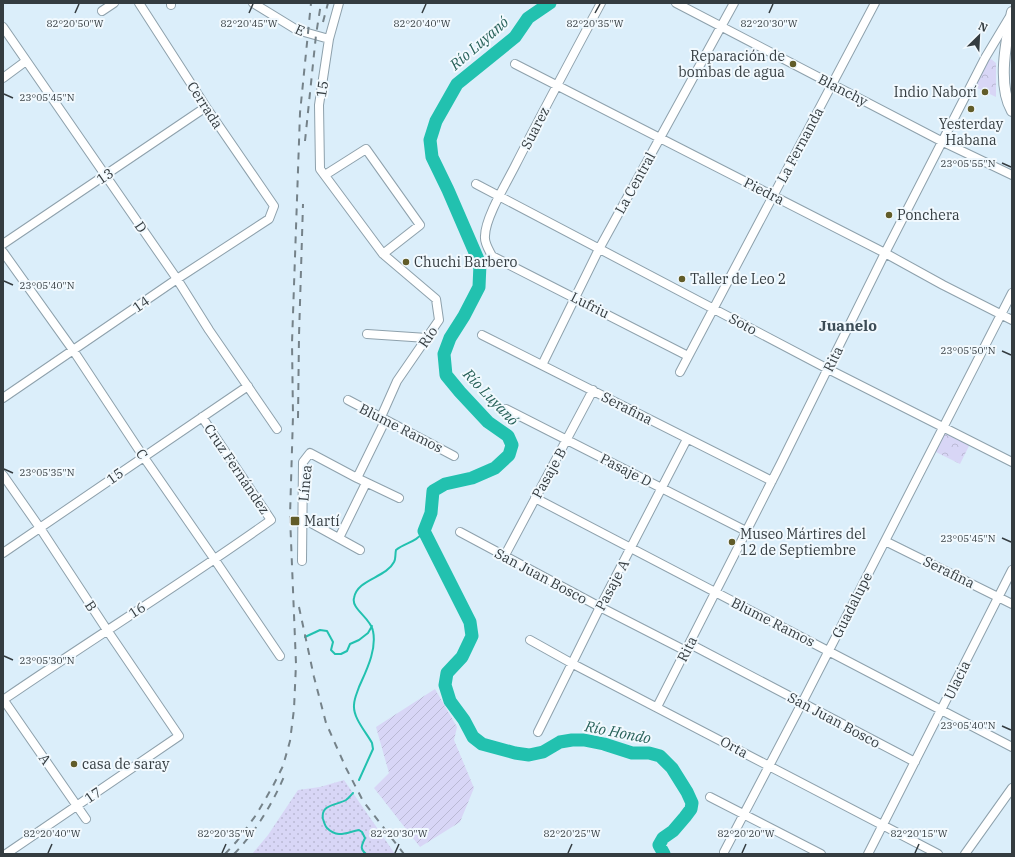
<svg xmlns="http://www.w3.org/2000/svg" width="1015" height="857" font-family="'IBM Plex Serif',serif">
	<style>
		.grass { fill: url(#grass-dots) }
		.park { fill: url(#park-crowns) }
		.garden { fill: url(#garden-furrows) }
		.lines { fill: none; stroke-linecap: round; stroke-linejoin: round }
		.stream { stroke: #22c1af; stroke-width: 2 }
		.river { stroke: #22c1af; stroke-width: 13 }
		.minor-casing { stroke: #8ea1ac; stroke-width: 10 }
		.major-casing { stroke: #8ea1ac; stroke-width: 12 }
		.minor { stroke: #fff; stroke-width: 8 }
		.major { stroke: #fff; stroke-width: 10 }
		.rail { stroke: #758289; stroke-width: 2; stroke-dasharray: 7 7; stroke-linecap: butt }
		.ticks { fill: none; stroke: #343c40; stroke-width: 1.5 }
		.poi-dot { fill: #615c29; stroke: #f1f9fe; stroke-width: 1.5 }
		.labels { text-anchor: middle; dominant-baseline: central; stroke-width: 4; stroke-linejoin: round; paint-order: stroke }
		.street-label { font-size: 14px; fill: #343c40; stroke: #f1f9fe }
		.poi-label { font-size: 14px; fill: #343c40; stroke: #f1f9fe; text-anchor: start }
		.water-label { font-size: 15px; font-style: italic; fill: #266058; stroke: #f1f9fe }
		.neighbourhood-label { font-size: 15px; font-weight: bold; fill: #3c4c56; stroke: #f1f9fe }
		.ticks-label { font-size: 10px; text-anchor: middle; fill: #343c40; stroke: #f1f9fe; stroke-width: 4; stroke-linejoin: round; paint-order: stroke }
	</style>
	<defs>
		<pattern id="grass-dots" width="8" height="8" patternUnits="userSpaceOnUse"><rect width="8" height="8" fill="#d8d6f6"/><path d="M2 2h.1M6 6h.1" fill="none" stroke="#bab9d4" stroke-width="1.8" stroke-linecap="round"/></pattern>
		<pattern id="park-crowns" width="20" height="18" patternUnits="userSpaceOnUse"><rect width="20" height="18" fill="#d8d6f6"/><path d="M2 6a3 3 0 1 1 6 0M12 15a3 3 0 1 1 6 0" fill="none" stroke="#bab9d4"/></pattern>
		<pattern id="garden-furrows" width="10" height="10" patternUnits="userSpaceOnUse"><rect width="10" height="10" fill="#d8d6f6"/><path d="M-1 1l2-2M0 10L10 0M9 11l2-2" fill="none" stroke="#bab9d4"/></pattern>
	</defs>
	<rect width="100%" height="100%" fill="#dbeefa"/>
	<path class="grass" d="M344,780L395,854H252L268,835L298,790L320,787Z"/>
	<path class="park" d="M991,59L996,63V97L973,86L987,60Z
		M944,431L970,444L960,464L934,451Z"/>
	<path class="garden" d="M435,689L457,727L454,740L474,788L460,822L420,847L374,788L389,773L376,727Z"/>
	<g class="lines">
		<path class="stream" d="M305,637L320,630L327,631L333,642L331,650L335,654H341L347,651L350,644L359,640L368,633L372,626
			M359,780L373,749L372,743C366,732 353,718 354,705C354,699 357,693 359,687C366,671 377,650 373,631C371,618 351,609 354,598C357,579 386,578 394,562C396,559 395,554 396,550C406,542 416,543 424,531
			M353,793C351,795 349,798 346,800C338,805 320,804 323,819C324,822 325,826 327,828C338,839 347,832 359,830L362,832L365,838C362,845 359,848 366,854"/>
		<path class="river" d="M550,3L528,18L515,37L457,84L436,121L430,140L432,157L448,190L480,264L479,287L464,316L450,338L444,354L446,375L460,392L488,422L508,436L512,445L509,455L495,468L472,478L445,484L433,491L431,513L424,531L470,622L472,636L462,657L447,673L445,685L450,701L464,720L473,737L482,744L515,753L529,755L543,752L560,742L572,740H584L604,744L632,753H649L660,756L672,768L687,792L692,803L691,809L685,817L673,831L663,838L659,845L664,854"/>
		<g class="minor-casing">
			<path id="minor" d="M171,3V5
				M253,3L297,30L329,39
				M339,3L329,39L319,105L320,169L383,254L436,299L439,320L397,381L381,417L383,425L357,478
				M601,3C572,57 543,111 515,166C507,182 485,218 485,236C484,243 489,250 492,256L688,356
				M676,3L943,142L1012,175
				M102,11L114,3
				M3,27L177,279L209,330L277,429
				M515,64L885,253L943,285L1012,320
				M3,78L26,61
				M325,175L366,149L420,225L383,254
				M476,184L828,369L1012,462
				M3,244L206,107
				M3,252L73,350L143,456L215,560L280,656
				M367,334L427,338
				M482,335L772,481
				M542,365L599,249L734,3
				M680,372L875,3
				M3,398L177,279L269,219L274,206L206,107L139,3
				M348,400L454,456
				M506,409L746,531
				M3,475L40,528L107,630L179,736L6,854
				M535,498L1012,747
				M302,518L360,550
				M460,532L600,607L686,651
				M339,538L366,483
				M885,541L1012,604
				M3,553L248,386
				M504,557L593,390
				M302,561L303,462L310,453L357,478L399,498
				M530,640L573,664L938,854
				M690,644L915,762
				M3,699L86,819
				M3,700C92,639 184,582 271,520L202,417
				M657,707L781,463L885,253L985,58L1009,18
				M538,732L600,607L687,439
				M710,797L821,854
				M724,852L802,703L1012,293
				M868,854L1012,570
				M965,854L1012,788"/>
		</g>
		<g class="major-casing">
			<path id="major" d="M1012,12C1006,41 997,85 1012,111"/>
		</g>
		<use href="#minor" class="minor"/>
		<use href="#major" class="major"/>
		<path class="rail" d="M323,22L328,3
			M305,141L316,35L321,3
			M298,418L299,336L303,204
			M299,607L314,677L326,723L346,768L363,801L404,854
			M225,854L237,841L256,815L273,786L283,766L290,741L294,709L296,664L290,516L293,416L292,343L300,113L311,3
			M234,854C257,830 273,803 286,772"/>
	</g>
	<path class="ticks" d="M75,13L79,4M249,13L253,4M422,13L426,4M595,13L600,4M769,13L773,4M4,94L13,98M1002,163L1011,167M4,281L13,285M1002,351L1011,355M4,469L13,473M1002,538L1011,542M4,656L13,660M1002,726L1011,730M48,853L52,844M222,853L226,844M395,853L399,844M568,853L572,844M742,853L746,844M915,853L919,844"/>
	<g class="poi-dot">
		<circle cx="793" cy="64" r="4"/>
		<circle cx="985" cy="92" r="4"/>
		<circle cx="971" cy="109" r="4"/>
		<circle cx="889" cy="215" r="4"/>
		<circle cx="406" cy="262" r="4"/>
		<circle cx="682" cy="279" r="4"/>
		<rect x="290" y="516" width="10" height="10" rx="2"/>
		<circle cx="732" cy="542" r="4"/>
		<circle cx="74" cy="764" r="4"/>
	</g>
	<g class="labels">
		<g class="street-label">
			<text transform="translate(300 30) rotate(24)">E</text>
			<text transform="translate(322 89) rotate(-82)">15</text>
			<text transform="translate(843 90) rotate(27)">Blanchy</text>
			<text transform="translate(205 105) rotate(57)">Cerrada</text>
			<text transform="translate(535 128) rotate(-63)">Suarez</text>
			<text transform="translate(800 145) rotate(-62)">La Fernanda</text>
			<text transform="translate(105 176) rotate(-34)">13</text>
			<text transform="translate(635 183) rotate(-61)">La Central</text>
			<text transform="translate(764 191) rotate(27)">Piedra</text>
			<text transform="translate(141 227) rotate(55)">D</text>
			<text transform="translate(141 304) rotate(-35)">14</text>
			<text transform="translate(590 305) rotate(27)">Lufriu</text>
			<text transform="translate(743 324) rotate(28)">Soto</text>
			<text transform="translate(428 337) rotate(-56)">Río</text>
			<text transform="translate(833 359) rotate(-64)">Rita</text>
			<text transform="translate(627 408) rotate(27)">Serafina</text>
			<text transform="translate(401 428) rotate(27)">Blume Ramos</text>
			<text transform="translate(142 454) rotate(57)">C</text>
			<text transform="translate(237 469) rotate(56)">Cruz Fernández</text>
			<text transform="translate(626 470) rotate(27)">Pasaje D</text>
			<text transform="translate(549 473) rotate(-61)">Pasaje B</text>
			<text transform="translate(115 476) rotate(-35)">15</text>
			<text transform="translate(305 483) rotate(-85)">Línea</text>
			<text transform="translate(949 572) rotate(26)">Serafina</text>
			<text transform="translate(541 576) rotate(28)">San Juan Bosco</text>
			<text transform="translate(612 585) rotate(-62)">Pasaje A</text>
			<text transform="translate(852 605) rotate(-63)">Guadalupe</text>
			<text transform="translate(91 606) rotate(57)">B</text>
			<text transform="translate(137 610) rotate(-33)">16</text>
			<text transform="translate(773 622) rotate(27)">Blume Ramos</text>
			<text transform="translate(687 649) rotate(-63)">Rita</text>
			<text transform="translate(957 680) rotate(-64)">Ulacia</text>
			<text transform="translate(834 720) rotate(28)">San Juan Bosco</text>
			<text transform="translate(734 747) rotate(28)">Orta</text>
			<text transform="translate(45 759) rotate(55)">A</text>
			<text transform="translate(93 795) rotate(-34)">17</text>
		</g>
		<g class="poi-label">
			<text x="785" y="56" text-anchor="end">Reparación de<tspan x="785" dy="16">bombas de agua</tspan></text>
			<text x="977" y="92" text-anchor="end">Indio Naborí</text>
			<text x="971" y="124" text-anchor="middle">Yesterday<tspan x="971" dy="16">Habana</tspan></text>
			<text x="897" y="215">Ponchera</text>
			<text x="414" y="262">Chuchi Barbero</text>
			<text x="690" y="279">Taller de Leo 2</text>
			<text x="304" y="521">Martí</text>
			<text x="740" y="534">Museo Mártires del<tspan x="740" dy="16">12 de Septiembre</tspan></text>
			<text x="82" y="764">casa de saray</text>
		</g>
		<g class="water-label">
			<text transform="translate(479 43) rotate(-41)">Río Luyanó</text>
			<text transform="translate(491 397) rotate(46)">Río Luyanó</text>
			<text transform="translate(618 732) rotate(11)">Río Hondo</text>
		</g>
		<g class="neighbourhood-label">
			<text x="848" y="325">Juanelo</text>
		</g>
	</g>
	<g class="ticks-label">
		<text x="75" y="27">82°20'50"W</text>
		<text x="249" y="27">82°20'45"W</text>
		<text x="422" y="27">82°20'40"W</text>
		<text x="595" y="27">82°20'35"W</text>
		<text x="769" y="27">82°20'30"W</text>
		<text x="47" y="101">23°05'45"N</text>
		<text x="968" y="167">23°05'55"N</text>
		<text x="47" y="289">23°05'40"N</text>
		<text x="968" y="354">23°05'50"N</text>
		<text x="47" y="476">23°05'35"N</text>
		<text x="968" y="542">23°05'45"N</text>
		<text x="47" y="664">23°05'30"N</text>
		<text x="968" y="729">23°05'40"N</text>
		<text x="52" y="837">82°20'40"W</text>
		<text x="226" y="837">82°20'35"W</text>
		<text x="399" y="837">82°20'30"W</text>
		<text x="572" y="837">82°20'25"W</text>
		<text x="746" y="837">82°20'20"W</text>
		<text x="919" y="837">82°20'15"W</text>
	</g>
	<rect width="1015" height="857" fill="none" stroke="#343c40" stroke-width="8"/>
	<g transform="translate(979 36) rotate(24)" stroke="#f1f9fe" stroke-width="3" paint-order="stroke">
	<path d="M0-3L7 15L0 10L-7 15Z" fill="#343c40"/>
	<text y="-6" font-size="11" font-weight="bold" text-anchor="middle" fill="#343c40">N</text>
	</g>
</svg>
